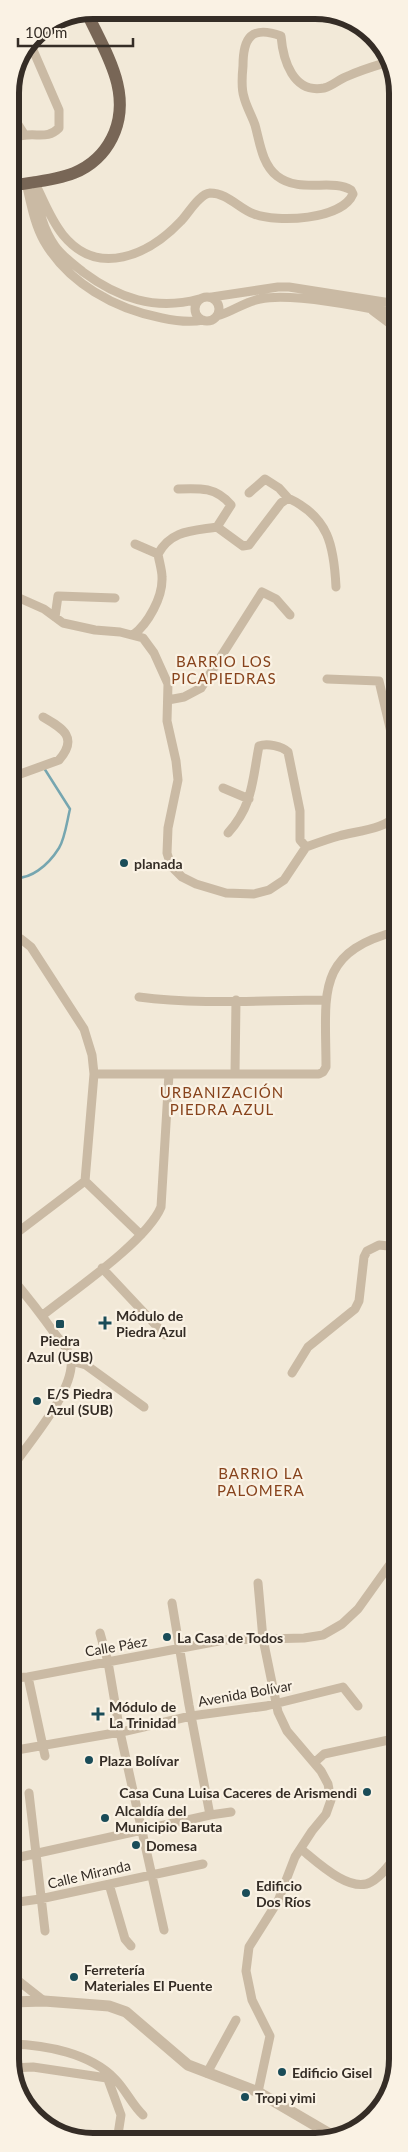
<svg xmlns="http://www.w3.org/2000/svg" width="408" height="2152" font-family="Lato,sans-serif">
	<style>
		.lines { fill: none; stroke-linecap: round; stroke-linejoin: round }
		.stream { stroke: #76a6b0; stroke-width: 2.5 }
		.minor { stroke: #cabaa4; stroke-width: 9 }
		.tertiary { stroke: #cabaa4; stroke-width: 11 }
		.primary { stroke: #786656; stroke-width: 12 }
		.poi-dot { fill: #1a4c58; stroke: #faf2e4; stroke-width: 2 }
		.labels { text-anchor: middle; dominant-baseline: central; stroke-width: 4.5; stroke-linejoin: round; paint-order: stroke }
		.poi-label { font-size: 14px; font-weight: bold; fill: #352d26; stroke: #faf2e4; text-anchor: start }
		.street-label { font-size: 14px; fill: #352d26; stroke: #faf2e4 }
		.neighbourhood-label { font-size: 15px; letter-spacing: 1px; fill: #87431c; stroke: #faf2e4 }
		.rim { fill: none; stroke: #352d26; stroke-width: 6 }
	</style>
	<rect width="100%" height="100%" fill="#f2e9d8"/>
	<g class="lines">
		<path class="stream" d="M10,877C30,882 49,864 59,848C65,838 67,821 70,809L44,768"/>
		<path class="minor" d="M10,112L24,134
			M10,138C16,137 21,135 27,135C40,134 49,138 59,128V110L30,43
			M34,181C43,199 50,219 63,235C98,278 149,255 181,221C188,214 199,194 210,193C228,193 239,209 254,214C277,223 342,220 353,194L351,190C332,178 300,194 277,176C262,164 260,143 255,125C252,116 246,106 244,97C241,88 242,76 243,66C243,38 251,25 281,36C283,60 293,94 324,88C333,86 339,79 348,76C361,70 375,66 388,62
			M26,183C31,203 34,223 44,241C68,283 115,309 162,318C176,321 189,323 203,320
			M36,191C39,211 43,229 55,246C62,256 73,264 83,272C118,298 155,311 199,299
			M195 309a12 12 0 1 1 24 0a12 12 0 1 1-24 0Z
			M212,297L278,287H289L397,304
			M373,311L397,329
			M217,316C232,312 244,302 260,299C292,292 364,307 397,314
			M249,493L265,479L279,488L288,498
			M217,527L243,546L249,545L281,503L288,498C329,517 334,546 336,587
			M135,544L158,554
			M10,592L17,597L44,609L63,623L95,630L120,632L143,638L154,653L168,684L167,721L176,761L178,780L168,828L167,853L171,866L182,877L196,884L226,893L254,894L269,890L284,880L306,847L300,840V811L288,752C282,746 267,743 259,746C252,782 253,805 228,833
			M55,617L58,596L115,598
			M133,635C148,624 163,597 162,577C162,570 159,561 158,554C171,530 192,531 217,527L231,505C216,487 200,488 178,489
			M327,679L379,681L394,745L398,778
			M168,700L184,697L201,688L262,592L276,599L290,615
			M12,777L59,760C79,737 62,728 43,717
			M223,788L249,799
			M10,803V774
			M306,847C317,843 328,839 339,836C356,831 387,829 398,814
			M10,938L21,939L31,947L84,1029L92,1055L94,1074L85,1181L14,1235
			M139,997C198,1005 266,1000 326,1000
			M169,1074H319L323,1072L326,1067C326,995 314,952 398,931
			M235,1074L236,1000
			M85,1181L141,1235
			M102,1268L165,1335
			M10,1276C26,1295 41,1314 55,1334C61,1342 69,1349 71,1360C75,1391 28,1443 11,1469
			M43,1315C73,1291 147,1241 161,1207L169,1074H94
			M71,1361L86,1365L144,1407
			M292,1373L308,1347L355,1309L359,1301L364,1257L367,1251L379,1245L398,1247
			M172,1603L189,1705L210,1815
			M100,1633L108,1662L120,1732L164,1930
			M28,1677L45,1756
			M11,1678L28,1677L224,1640L304,1638L323,1635L342,1624L358,1609L398,1553
			M11,1751L126,1731L191,1716L266,1706L343,1687L358,1706
			M315,1762L324,1754L398,1738
			M29,1793L45,1931
			M301,1849C316,1861 350,1894 371,1882C382,1876 391,1863 398,1853
			M11,1859L210,1815L231,1812
			M109,1884L125,1939L131,1946
			M11,1903L40,1899L203,1864
			M11,1975L44,2001
			M11,2044C46,2045 90,2053 115,2079C126,2090 132,2105 143,2115
			M11,2068L33,2067L107,2078
			M207,2073L236,2020
			M106,2074L121,2115L117,2141
			M258,2092L270,2036L252,2000L246,1971L249,1947L278,1901L295,1857L312,1831L326,1814L331,1800L328,1784L321,1771L287,1731L278,1712L263,1639L258,1583"/>
		<path class="tertiary" d="M11,2002L44,2001L109,2006L126,2012L188,2065L258,2092L335,2137"/>
		<path class="primary" d="M10,186C31,182 54,181 74,173C91,166 104,154 112,138C134,94 105,52 87,13"/>
	</g>
	<g class="poi-dot">
		<circle cx="124" cy="863" r="5"/>
		<path d="M102.5 1315.5h5v5h5v5h-5v5h-5v-5h-5v-5h5z"/>
		<rect x="55" y="1319" width="10" height="10" rx="2.5"/>
		<circle cx="37" cy="1401" r="5"/>
		<circle cx="167" cy="1637" r="5"/>
		<path d="M95.5 1706.5h5v5h5v5h-5v5h-5v-5h-5v-5h5z"/>
		<circle cx="89" cy="1760" r="5"/>
		<circle cx="367" cy="1792" r="5"/>
		<circle cx="105" cy="1818" r="5"/>
		<circle cx="136" cy="1845" r="5"/>
		<circle cx="246" cy="1893" r="5"/>
		<circle cx="74" cy="1977" r="5"/>
		<circle cx="282" cy="2072" r="5"/>
		<circle cx="245" cy="2097" r="5"/>
	</g>
	<g class="labels">
		<g class="poi-label">
			<text x="134" y="863">planada</text>
			<text x="116" y="1315">Módulo de<tspan x="116" dy="16">Piedra Azul</tspan></text>
			<text x="60" y="1340" text-anchor="middle">Piedra<tspan x="60" dy="16">Azul (USB)</tspan></text>
			<text x="47" y="1393">E/S Piedra<tspan x="47" dy="16">Azul (SUB)</tspan></text>
			<text x="177" y="1637">La Casa de Todos</text>
			<text x="109" y="1706">Módulo de<tspan x="109" dy="16">La Trinidad</tspan></text>
			<text x="99" y="1760">Plaza Bolívar</text>
			<text x="357" y="1792" text-anchor="end">Casa Cuna Luisa Caceres de Arismendi</text>
			<text x="115" y="1810">Alcaldía del<tspan x="115" dy="16">Municipio Baruta</tspan></text>
			<text x="146" y="1845">Domesa</text>
			<text x="256" y="1885">Edificio<tspan x="256" dy="16">Dos Ríos</tspan></text>
			<text x="84" y="1969">Ferretería<tspan x="84" dy="16">Materiales El Puente</tspan></text>
			<text x="292" y="2072">Edificio Gisel</text>
			<text x="255" y="2097">Tropi yimi</text>
		</g>
		<g class="street-label">
			<text transform="translate(116 1646) rotate(-10)">Calle Páez</text>
			<text transform="translate(245 1693) rotate(-10)">Avenida Bolívar</text>
			<text transform="translate(89 1874) rotate(-13)">Calle Miranda</text>
		</g>
		<g class="neighbourhood-label">
			<text x="224" y="661">BARRIO LOS<tspan x="224" dy="17">PICAPIEDRAS</tspan></text>
			<text x="222" y="1092">URBANIZACIÓN<tspan x="222" dy="17">PIEDRA AZUL</tspan></text>
			<text x="261" y="1473">BARRIO LA<tspan x="261" dy="17">PALOMERA</tspan></text>
		</g>
	</g>
	<path d="M0 0H408V2152H0ZM93 19H315A74 74 0 0 1 389 93V2059A74 74 0 0 1 315 2133H93A74 74 0 0 1 19 2059V93A74 74 0 0 1 93 19Z" fill="#faf2e4" fill-rule="evenodd"/>
	<path class="rim" d="M93 19H315A74 74 0 0 1 389 93V2059A74 74 0 0 1 315 2133H93A74 74 0 0 1 19 2059V93A74 74 0 0 1 93 19Z"/>
	<path d="M18 38v8h115v-8" fill="none" stroke="#352d26" stroke-width="2.5"/>
	<text x="25" y="38" font-size="15" fill="#352d26" stroke="#faf2e4" stroke-width="4" paint-order="stroke">100 m</text>
</svg>
